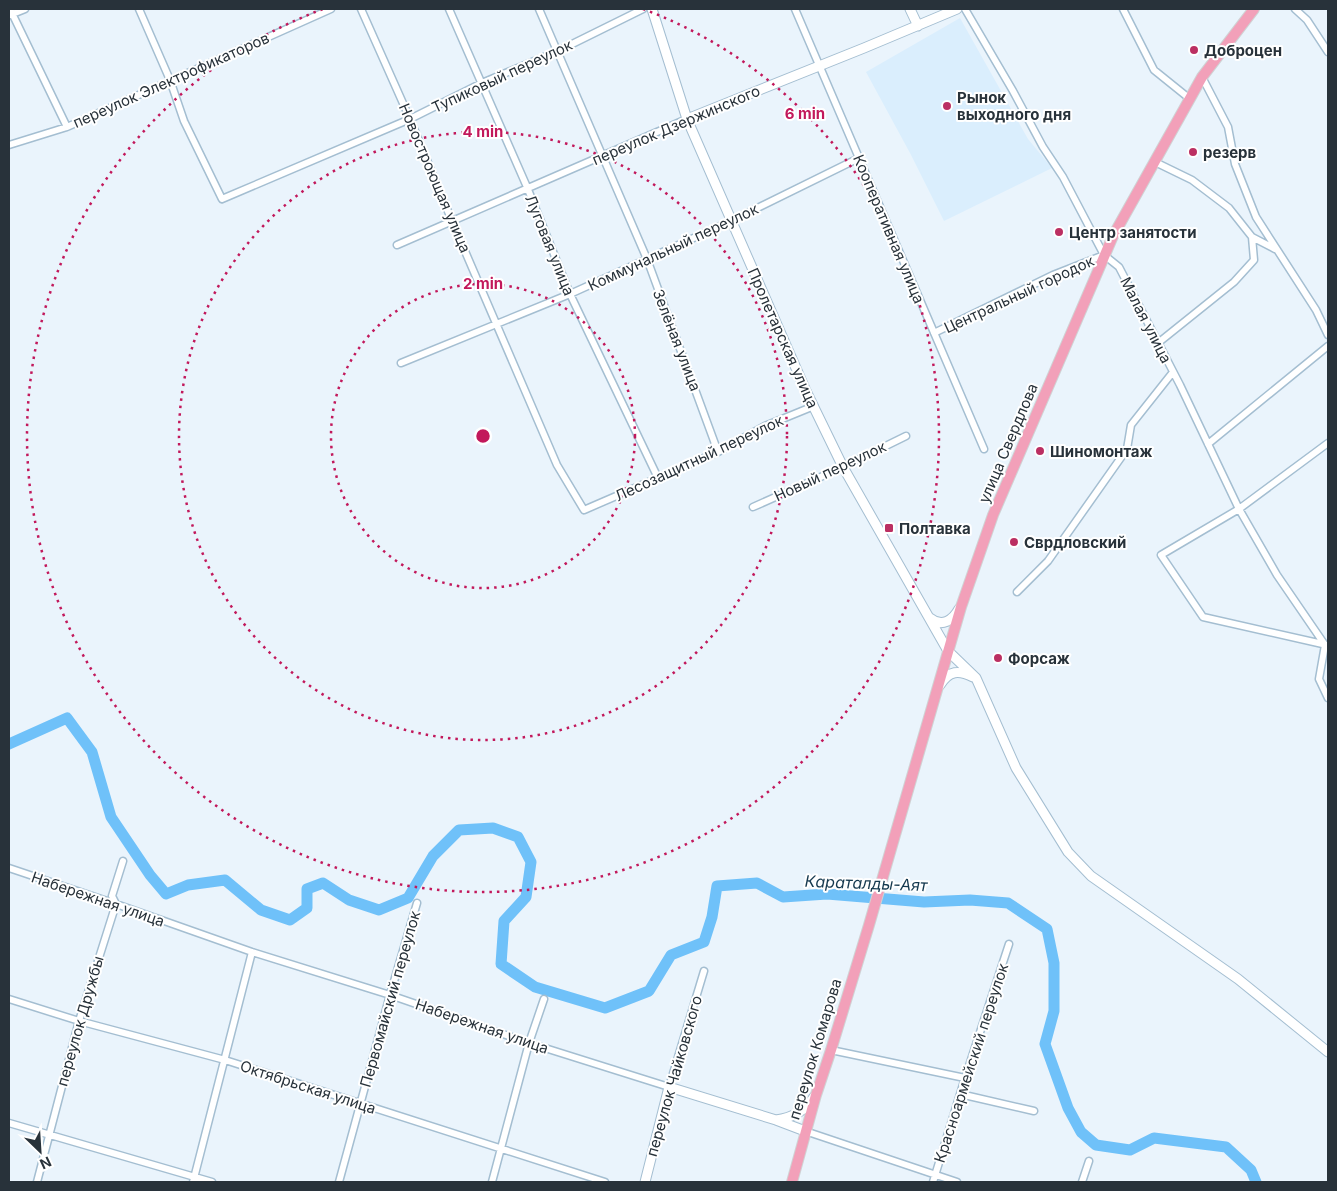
<svg xmlns="http://www.w3.org/2000/svg" width="1337" height="1191" font-family="Inter,sans-serif">
	<style>
		.built { fill: #daeefd }
		.lines { fill: none; stroke-linecap: round; stroke-linejoin: round }
		.river { stroke: #6fc1f9; stroke-width: 11 }
		.street-casing { stroke: #a4bed1; stroke-width: 9 }
		.secondary-casing { stroke: #a4bed1; stroke-width: 11 }
		.primary-casing { stroke: #d0d2d4; stroke-width: 12 }
		.street { stroke: #fff; stroke-width: 6 }
		.secondary { stroke: #fff; stroke-width: 9 }
		.primary { stroke: #f2a0b9; stroke-width: 10 }
		.ring { fill: none; stroke: #c2185b; stroke-width: 2.5; stroke-dasharray: 2.5 5 }
		.poi-dot { fill: #bb2f62; stroke: #fff; stroke-width: 2 }
		.labels { text-anchor: middle; dominant-baseline: central; stroke-width: 4; stroke-linejoin: round; paint-order: stroke }
		.poi-label { font-size: 15px; font-weight: bold; fill: #28323a; stroke: #fff; text-anchor: start }
		.street-label { font-size: 15px; fill: #28323a; stroke: #fff }
		.water-label { font-size: 16px; font-style: italic; fill: #15394f; stroke: #fff }
		.centre { fill: #c2185b; stroke: #fff; stroke-width: 2.5 }
		.ring-label { font-size: 15px; text-anchor: middle; font-weight: bold; fill: #c2185b; stroke: #fff; stroke-width: 4; stroke-linejoin: round; paint-order: stroke }
	</style>
	<rect width="100%" height="100%" fill="#eaf4fc"/>
	<path class="built" d="M960,18L1028,139L1052,168L944,221L910,153L866,72Z"/>
	<g class="lines">
		<path class="river" d="M9,744L67,718L92,752L111,817L150,875L166,894L188,885L225,880L261,910L290,920L307,908V889L323,883L349,900L379,910L408,898L433,856L459,830L493,828L518,837L531,862L526,897L504,921L501,964L535,987L605,1008L649,991L671,955L704,942L712,917L717,886L757,883L783,897L827,894L924,902L970,900L1008,903L1047,929L1054,963V1011L1045,1044L1068,1108L1081,1132L1096,1145L1130,1150L1154,1138L1226,1147L1251,1170L1256,1182"/>
		<g class="street-casing">
			<path id="street" d="M10,9L67,127
				M139,9L170,80L184,121L222,199L410,119L482,83L558,51L643,9
				M361,9L410,119L452,221L557,465L584,510L718,452L765,426L814,406
				M449,9L527,187L570,294L658,478
				M539,9L647,259L718,452
				M795,9L984,449
				M965,9L1013,91L1043,147L1063,177L1104,255L1119,267L1180,385L1239,509L1277,575L1325,645
				M1123,9L1154,70L1190,99
				M1295,9L1307,20L1328,52
				M10,15L25,9
				M1202,77L1228,127L1235,164L1256,217L1316,310L1328,335
				M9,145L67,127L331,9
				M1155,162L1192,180L1229,208L1252,237L1275,249
				M397,245L687,119
				M934,333L1053,275L1104,255
				M1158,343L1234,282L1254,260L1252,237
				M401,363L570,294L731,221L859,158
				M1208,444L1328,346
				M753,507L843,467L906,436
				M1017,592L1048,561L1127,449L1131,425L1173,372
				M1325,645L1319,679L1328,698
				M1327,645L1203,617L1161,555L1239,509L1328,443
				M9,868L116,904L252,952L390,995L529,1043L669,1087L704,971
				M9,999L79,1021L225,1060L605,1182
				M831,1050L965,1078
				M960,1094L1034,1111
				M9,1123L212,1182
				M805,1131L957,1182
				M37,1182L79,1021L116,904L112,896L123,861
				M193,1182L252,952
				M339,1182L390,995L417,903
				M492,1182L529,1043L544,999
				M933,1182L965,1078L1009,944
				M1082,1182L1089,1161"/>
		</g>
		<g class="secondary-casing">
			<path id="secondary" d="M652,9L687,119L806,391L843,467L948,651L976,678L1016,768L1068,852L1091,876L1238,979L1328,1052
				M910,9L918,26
				M687,119L864,48L957,9
				M930,618C942,628 953,620 959,609
				M940,685C949,670 959,670 973,677
				M776,1120C792,1118 805,1111 814,1097
				M645,1182L669,1087L776,1120L805,1131"/>
		</g>
		<g class="primary-casing">
			<path id="primary" d="M792,1182L816,1095L831,1050L869,925L961,607L993,515L1113,236L1202,77L1254,9"/>
		</g>
		<use href="#street" class="street"/>
		<use href="#secondary" class="secondary"/>
		<use href="#primary" class="primary"/>
	</g>
	<g class="ring">
		<circle cx="483" cy="436" r="152"/>
		<circle cx="483" cy="436" r="304"/>
		<path d="M643 9A456 456 0 1 1 323 9"/>
	</g>
	<g class="poi-dot">
		<circle cx="1194" cy="50" r="5"/>
		<circle cx="947" cy="106" r="5"/>
		<circle cx="1193" cy="152" r="5"/>
		<circle cx="1059" cy="232" r="5"/>
		<circle cx="1040" cy="451" r="5"/>
		<rect x="884" y="523" width="10" height="10" rx="2.5"/>
		<circle cx="1014" cy="542" r="5"/>
		<circle cx="998" cy="658" r="5"/>
	</g>
	<g class="labels">
		<g class="poi-label">
			<text x="1204" y="50">Доброцен</text>
			<text x="957" y="97">Рынок<tspan x="957" dy="17">выходного дня</tspan></text>
			<text x="1203" y="152">резерв</text>
			<text x="1069" y="232">Центр занятости</text>
			<text x="1050" y="451">Шиномонтаж</text>
			<text x="899" y="528">Полтавка</text>
			<text x="1024" y="542">Сврдловский</text>
			<text x="1008" y="658">Форсаж</text>
		</g>
		<g class="street-label">
			<text transform="translate(502 76) rotate(-25)">Тупиковый переулок</text>
			<text transform="translate(171 80) rotate(-24)">переулок Электрофикаторов</text>
			<text transform="translate(676 125) rotate(-23)">переулок Дзержинского</text>
			<text transform="translate(435 178) rotate(67)">Новостроющая улица</text>
			<text transform="translate(889 229) rotate(67)">Кооперативная улица</text>
			<text transform="translate(550 245) rotate(68)">Луговая улица</text>
			<text transform="translate(673 247) rotate(-25)">Коммунальный переулок</text>
			<text transform="translate(1019 294) rotate(-25)">Центральный городок</text>
			<text transform="translate(1146 320) rotate(63)">Малая улица</text>
			<text transform="translate(783 338) rotate(66)">Пролетарская улица</text>
			<text transform="translate(677 340) rotate(69)">Зелёная улица</text>
			<text transform="translate(1008 443) rotate(-67)">улица Свердлова</text>
			<text transform="translate(699 458) rotate(-25)">Лесозащитный переулок</text>
			<text transform="translate(830 471) rotate(-25)">Новый переулок</text>
			<text transform="translate(98 899) rotate(19)">Набережная улица</text>
			<text transform="translate(390 999) rotate(-74)">Первомайский переулок</text>
			<text transform="translate(80 1021) rotate(-74)">переулок Дружбы</text>
			<text transform="translate(482 1026) rotate(19)">Набережная улица</text>
			<text transform="translate(815 1049) rotate(-73)">переулок Комарова</text>
			<text transform="translate(971 1063) rotate(-72)">Красноармейский переулок</text>
			<text transform="translate(674 1076) rotate(-74)">переулок Чайковского</text>
			<text transform="translate(308 1087) rotate(18)">Октябрьская улица</text>
		</g>
		<g class="water-label">
			<text transform="translate(866 883) rotate(2)">Караталды-Аят</text>
		</g>
	</g>
	<circle cx="483" cy="436" r="8" class="centre"/>
	<g class="ring-label">
		<text x="805" y="119">6 min</text>
		<text x="483" y="137">4 min</text>
		<text x="483" y="289">2 min</text>
	</g>
	<rect width="1337" height="1191" fill="none" stroke="#28323a" stroke-width="20"/>
	<g transform="translate(40 1151) rotate(155)" stroke="#ffffff" stroke-width="4" paint-order="stroke">
	<path d="M0-4L9 19L0 12L-9 19Z" fill="#28323a"/>
	<text y="-8" font-size="14" font-weight="bold" text-anchor="middle" fill="#28323a">N</text>
	</g>
</svg>
